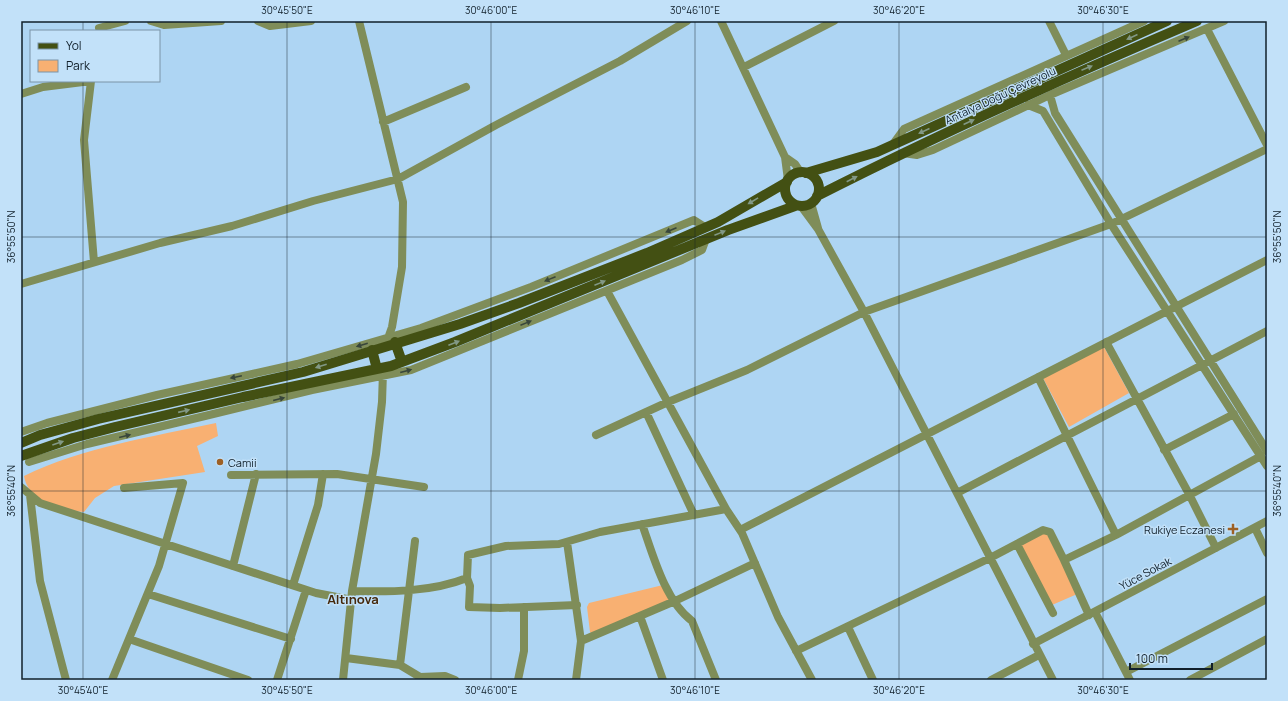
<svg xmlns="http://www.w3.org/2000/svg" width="1288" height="701" font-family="Manrope,sans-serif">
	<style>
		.green { fill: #f8b072 }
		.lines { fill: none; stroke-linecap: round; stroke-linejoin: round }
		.minor { stroke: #7f8d59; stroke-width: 8 }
		.major { stroke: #435013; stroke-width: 10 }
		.oneway { fill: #829886 }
		.oneway2 { fill: #38463b }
		.ticks { fill: none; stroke: #11202b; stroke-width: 1; stroke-opacity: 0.45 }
		.poi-dot { fill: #9d6024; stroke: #c2e1f9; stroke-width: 1.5 }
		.labels { text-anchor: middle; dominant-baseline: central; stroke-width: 3; stroke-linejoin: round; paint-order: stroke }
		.street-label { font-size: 11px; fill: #11202b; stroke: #c2e1f9 }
		.poi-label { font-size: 11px; fill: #11202b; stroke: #c2e1f9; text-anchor: start }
		.quarter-label { font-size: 13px; font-weight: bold; fill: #45280b; stroke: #c2e1f9 }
		.neatline { fill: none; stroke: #11202b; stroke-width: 1.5 }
		.ticks-label { font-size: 10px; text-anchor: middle; fill: #11202b }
	</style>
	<rect width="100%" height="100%" fill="#aed5f3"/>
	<path class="green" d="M1104,347L1129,393L1069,427L1043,378Z
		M216,423L218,436L197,446L205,472L114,486L95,498L84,512C62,510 28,502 24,476C83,447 152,437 216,423Z
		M1046,532L1077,593L1075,595L1052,605L1021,545Z
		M663,585L670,600L591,633L590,632L587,607L589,603Z"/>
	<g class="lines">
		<path class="minor" d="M151,21L164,25L221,21
			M258,21L270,26L311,21
			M359,21L403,202L402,267L392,327L387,341
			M721,21L785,157L788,180
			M1049,21L1066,55
			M99,28L125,21
			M1207,29L1267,145
			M744,67L834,21
			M91,81L84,140L94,262
			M21,94L43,87L91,81
			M1050,95L1055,113L1267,451
			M1028,105L1043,111L1111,224L1267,466
			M383,122L466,87
			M893,144L904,129L1144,21
			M903,153L917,155L933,150L1050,95L1224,21
			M785,157L795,164L801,173
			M811,203L818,228
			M801,206L818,229L864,312L1053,680
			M21,284L160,243L232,226L313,201L398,179L496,125L620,61L687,21
			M607,291L726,509
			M1106,342L1189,494L1216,548
			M1038,377L1116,535
			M646,412L694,515
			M21,432L47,423L157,395L297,364L421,328L531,287L694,220L705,227
			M596,435L668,402L747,370L864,312L1111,224L1267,149
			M1164,450L1234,414
			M29,462L87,444L205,416L312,390L411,370L682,260L702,250L706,239
			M231,475L337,474L424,487
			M21,487L40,503L316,593L352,600
			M957,493L1267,331
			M30,495L40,581L66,680
			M642,524C653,555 665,601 692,621L716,680
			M1255,528L1267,553
			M740,530L1267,260
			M567,542L581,641L576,680
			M1017,544L1053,613
			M233,566L256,474
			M467,578L470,586L469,607L500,608L577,605
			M293,585L318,505L323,474
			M352,591C390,592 432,592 467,578L468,555L506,546L559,544L600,532L726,509L742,533L778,617L812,680
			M148,594L291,639
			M1095,612L1130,680
			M1089,615L1064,560L1116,535L1261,456
			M640,616L663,680
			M848,627L873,680
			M129,639L248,680
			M581,641L675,601L755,563
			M1033,644L1267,521
			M796,651L990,558L1043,530L1050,532L1064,560
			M346,658L400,665L420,677L445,676L455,680
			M400,665L415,541
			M1126,672L1267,599
			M112,680L159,566L183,483L124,488
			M277,680L306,590
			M343,680L352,591L376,454L382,402L383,372
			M518,680L524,651V607
			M991,680L1039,655
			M1190,680L1267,639"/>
		<path class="major" d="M785 189a17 17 0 1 1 34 0a17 17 0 1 1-34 0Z
			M806,173L877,152L1167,21
			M817,196C941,133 1068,76 1197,21
			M395,342L402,362
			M372,350L377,369
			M21,443L40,435L98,419L303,372L460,324L519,303L647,253L718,222L787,182
			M21,456L73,438L115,427L243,397L391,366L455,342L728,230L795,206"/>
	</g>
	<defs><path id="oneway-solid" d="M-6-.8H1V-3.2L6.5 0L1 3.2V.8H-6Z"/></defs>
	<g class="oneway">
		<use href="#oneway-solid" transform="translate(1132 37) rotate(156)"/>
		<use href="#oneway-solid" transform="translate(1087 68) rotate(-23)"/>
		<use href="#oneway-solid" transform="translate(969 122) rotate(-25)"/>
		<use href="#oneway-solid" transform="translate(924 131) rotate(156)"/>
		<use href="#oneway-solid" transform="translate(852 179) rotate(-27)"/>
		<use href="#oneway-solid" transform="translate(753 201) rotate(149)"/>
		<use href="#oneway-solid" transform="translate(720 233) rotate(-22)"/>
		<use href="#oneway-solid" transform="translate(600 283) rotate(-22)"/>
		<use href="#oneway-solid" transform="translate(454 343) rotate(-21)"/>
		<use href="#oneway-solid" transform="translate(321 366) rotate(162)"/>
		<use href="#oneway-solid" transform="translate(184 411) rotate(-13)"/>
		<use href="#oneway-solid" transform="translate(58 443) rotate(-19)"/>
	</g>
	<g class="oneway2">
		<use href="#oneway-solid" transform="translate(1184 39) rotate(-23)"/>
		<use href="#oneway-solid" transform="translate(671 230) rotate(157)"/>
		<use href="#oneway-solid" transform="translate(550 279) rotate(158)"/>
		<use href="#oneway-solid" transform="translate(526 323) rotate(-22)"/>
		<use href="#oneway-solid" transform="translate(362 345) rotate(164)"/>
		<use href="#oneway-solid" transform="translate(406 371) rotate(-15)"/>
		<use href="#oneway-solid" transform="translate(236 377) rotate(168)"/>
		<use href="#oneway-solid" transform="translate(279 399) rotate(-14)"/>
		<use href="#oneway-solid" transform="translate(125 436) rotate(-14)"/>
	</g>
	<path class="ticks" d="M83,21V31M287,21V680M491,21V680M695,21V680M899,21V680M1103,21V680M83,81V680M21,237H1267M21,491H1267"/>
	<g class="poi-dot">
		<circle cx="220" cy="462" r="4"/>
		<path d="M1231 523h4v4h4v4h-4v4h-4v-4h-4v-4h4z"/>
	</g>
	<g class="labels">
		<g class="street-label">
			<text transform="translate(1000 95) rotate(-25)">Antalya Doğu Çevreyolu</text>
			<text transform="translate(1145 573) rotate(-28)">Yüce Sokak</text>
		</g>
		<g class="poi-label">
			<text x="228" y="462">Camii</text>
			<text x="1225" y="529" text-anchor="end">Rukiye Eczanesi</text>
		</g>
		<g class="quarter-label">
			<text x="353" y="599">Altınova</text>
		</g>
	</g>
	<rect width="1288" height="701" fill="none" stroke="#c2e1f9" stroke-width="44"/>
	<rect x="30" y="30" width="130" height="52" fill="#c2e1f9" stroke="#7b94a7"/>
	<rect x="38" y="43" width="20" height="6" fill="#435013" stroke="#7b94a7"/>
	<text x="66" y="50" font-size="12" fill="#11202b">Yol</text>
	<rect x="38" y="60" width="20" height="12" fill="#f8b072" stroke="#7b94a7"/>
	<text x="66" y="70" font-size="12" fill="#11202b">Park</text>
	<path d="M1130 663v6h82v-6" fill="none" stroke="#11202b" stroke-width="2"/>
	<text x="1136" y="663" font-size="12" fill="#11202b" stroke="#c2e1f9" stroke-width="3" paint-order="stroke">100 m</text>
	<rect x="22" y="22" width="1244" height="657" class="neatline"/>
	<g class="ticks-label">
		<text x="287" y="14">30°45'50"E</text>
		<text x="491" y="14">30°46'00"E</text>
		<text x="695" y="14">30°46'10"E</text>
		<text x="899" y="14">30°46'20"E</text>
		<text x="1103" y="14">30°46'30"E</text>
		<text transform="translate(11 237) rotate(-90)" y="4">36°55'50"N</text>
		<text transform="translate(1277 237) rotate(-90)" y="4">36°55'50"N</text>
		<text transform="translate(11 491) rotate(-90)" y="4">36°55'40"N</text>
		<text transform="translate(1277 491) rotate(-90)" y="4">36°55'40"N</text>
		<text x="83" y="694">30°45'40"E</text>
		<text x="287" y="694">30°45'50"E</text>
		<text x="491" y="694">30°46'00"E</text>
		<text x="695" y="694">30°46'10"E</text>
		<text x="899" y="694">30°46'20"E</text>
		<text x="1103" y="694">30°46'30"E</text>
	</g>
</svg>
